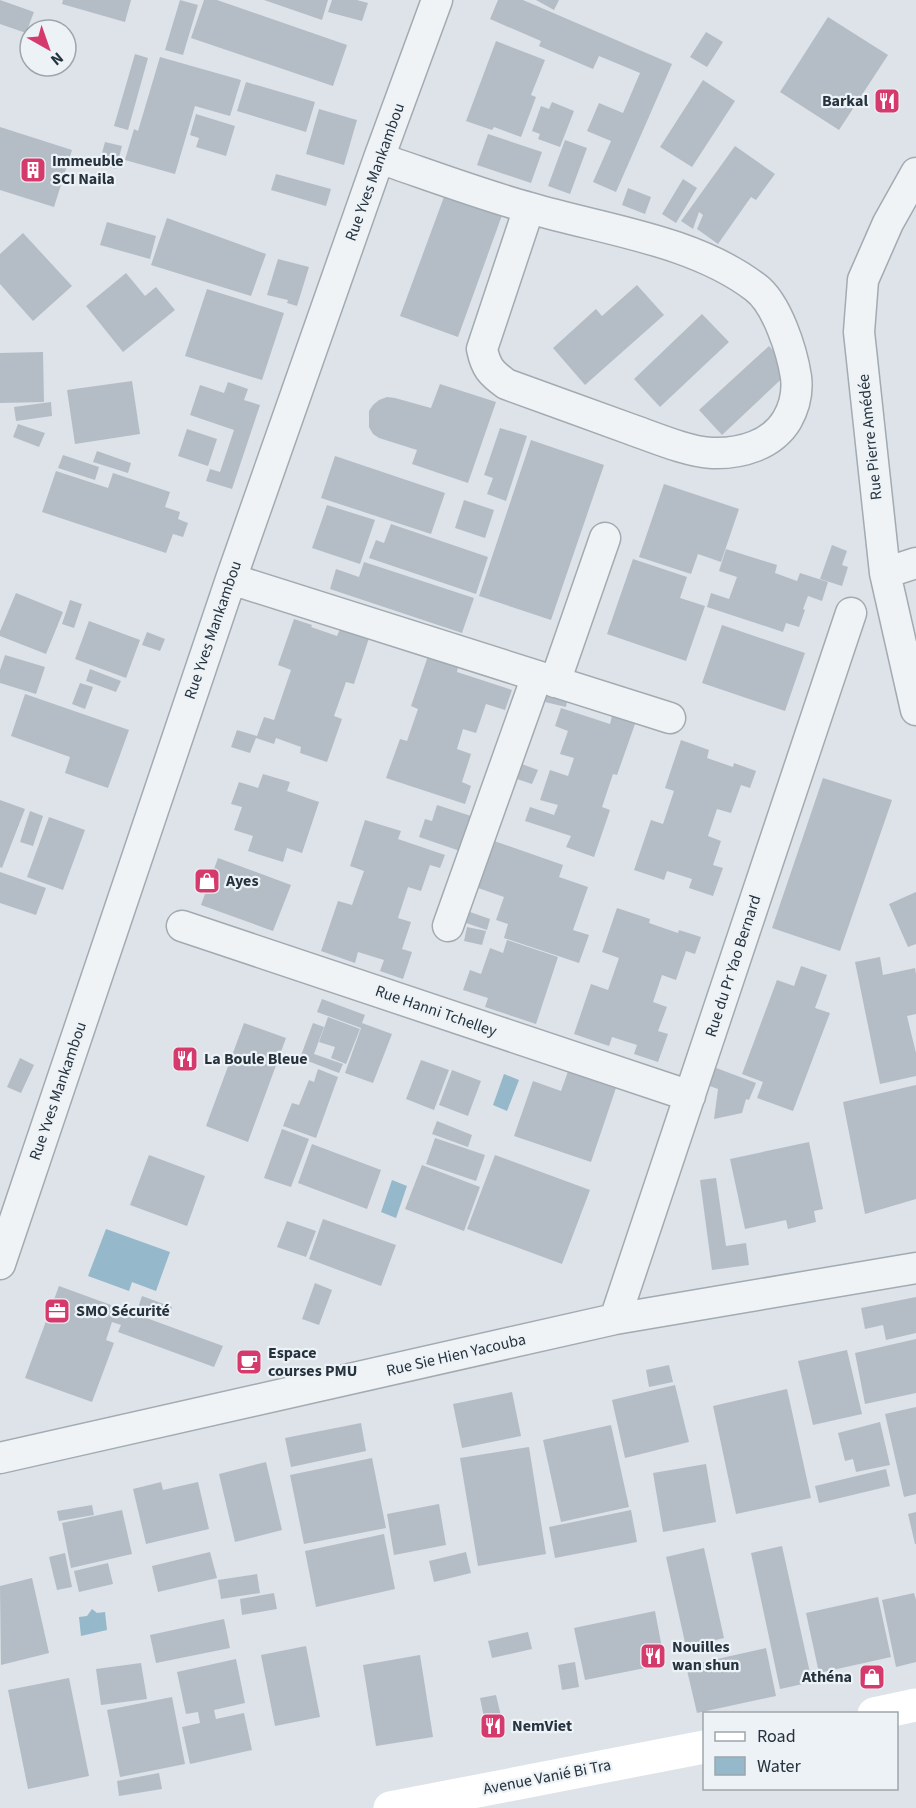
<svg xmlns="http://www.w3.org/2000/svg" width="916" height="1808" font-family="'Source Sans 3',sans-serif">
	<style>
		.water { fill: #95b9ca }
		.building { fill: #b4bdc5 }
		.lines { fill: none; stroke-linecap: round; stroke-linejoin: round }
		.street-casing { stroke: #a2abb2; stroke-width: 33 }
		.street { stroke: #f0f3f6; stroke-width: 30 }
		.secondary { stroke: #fff; stroke-width: 33 }
		.labels { text-anchor: middle; dominant-baseline: central; stroke-width: 4.5; stroke-linejoin: round; paint-order: stroke }
		.poi-label { font-size: 16px; font-weight: bold; fill: #26333f; stroke: #ecf2f5; text-anchor: start }
		.street-label { font-size: 16px; fill: #26333f; stroke: #ecf2f5 }
	</style>
	<rect width="100%" height="100%" fill="#dde3e8"/>
	<path class="water" d="M504,1074L519,1080L507,1111L493,1105Z
		M392,1180L407,1186L396,1218L381,1212Z
		M106,1229L170,1252L156,1291L132,1282L129,1291L88,1276Z
		M92,1609L97,1613L105,1612L107,1630L81,1636L79,1617L87,1616Z"/>
	<path class="building" d="M0,0L34,12L26,33L0,24Z
		M63,0H131L125,22L62,4Z
		M180,0L198,5L183,55L165,50Z
		M204,0H217L347,45L333,86L191,38Z
		M264,0H328L322,20Z
		M332,0H357L368,3L362,21L328,12Z
		M498,0H523L672,64L616,192L593,182L611,141L587,131L599,103L623,113L640,73L599,56L593,69L539,46L541,41L490,19Z
		M536,0H559L554,10Z
		M828,17L888,55L839,130L780,92Z
		M706,32L723,42L707,67L690,57Z
		M496,41L545,60L531,95L536,97L521,137L494,127L492,130L466,121Z
		M135,54L148,58L128,130L114,126Z
		M160,57L241,80L230,116L195,106L175,174L125,160L134,129L138,131Z
		M703,80L735,101L692,167L660,147Z
		M246,82L315,102L306,132L237,111Z
		M552,102L574,111L560,147L538,139L540,134L532,131L541,106L549,109Z
		M319,109L357,120L344,165L306,154Z
		M196,114L235,126L226,156L196,147L199,138L190,135Z
		M0,127L72,150L54,207L0,190Z
		M488,134L542,152L531,183L477,165Z
		M565,140L587,148L570,194L548,186Z
		M105,142L122,146L116,169L99,164Z
		M735,146L775,174L756,200L751,197L718,244L697,229L703,215L699,212L693,229L681,221Z
		M276,174L331,189L326,206L271,190Z
		M683,179L697,188L676,223L662,214Z
		M448,186L505,207L458,337L400,316Z
		M628,188L651,197L645,214L622,205Z
		M167,218L266,254L251,296L151,265Z
		M107,222L156,236L150,259L100,245Z
		M23,233L72,286L33,321L0,284V254Z
		M278,259L309,267L297,306L287,303L288,300L267,295Z
		M126,273L145,296L156,287L175,310L123,352L86,306Z
		M637,285L664,315L585,385L553,348L596,309L602,316Z
		M207,289L284,313L262,380L185,356Z
		M702,314L729,342L660,407L634,379Z
		M769,346L791,370L722,435L699,410Z
		M43,352L44,402L0,403V353Z
		M132,381L140,434L75,444L67,390Z
		M228,382L248,389L244,400L260,405L232,489L206,481L210,469L220,472L234,430L190,415L200,385L224,393Z
		M440,384L496,402L468,483L412,464L417,450L379,438L373,434L369,427V411L373,405L379,400L387,397L395,398L431,408Z
		M51,402L52,416L16,421L14,407Z
		M18,424L45,433L39,447L13,437Z
		M500,428L527,436L506,501L487,494L493,478L484,475Z
		M187,429L217,439L208,466L178,456Z
		M531,440L604,465L551,620L479,596Z
		M97,451L131,463L128,473L93,462Z
		M63,455L99,467L95,480L58,468Z
		M335,456L445,493L431,534L321,498Z
		M56,471L108,488L113,473L170,492L165,507L180,512L178,519L188,523L183,537L173,534L166,553L42,512Z
		M664,484L739,509L721,562L698,554L691,574L639,557Z
		M464,500L494,510L485,538L455,528Z
		M327,505L375,520L360,564L312,548Z
		M391,524L488,557L476,594L369,558L376,540L384,543Z
		M832,545L847,551L842,565L848,567L842,586L820,579Z
		M726,549L777,565L775,573L797,581L800,573L828,582L822,601L808,596L803,609L805,610L799,627L786,623L783,632L707,607L711,593L729,599L737,577L719,571Z
		M633,559L687,577L680,598L705,606L686,661L607,634Z
		M364,562L474,598L462,633L330,589L336,569L359,577Z
		M16,593L63,612L46,654L0,636V631Z
		M70,600L82,604L74,628L62,624Z
		M294,619L312,625L311,627L337,636L340,629L369,638L354,684L346,682L334,716L342,719L327,762L300,753L301,747L276,738L274,744L256,738L250,753L231,747L237,730L257,736L264,717L274,720L291,670L278,665Z
		M89,621L140,640L126,678L75,659Z
		M722,625L805,653L785,711L702,683Z
		M147,632L165,639L160,651L142,645Z
		M5,655L45,667L36,694L0,683V670Z
		M428,656L458,667L457,672L512,690L505,710L486,704L476,733L463,729L457,749L471,754L462,782L471,786L465,804L386,778L400,739L407,741L418,709L411,706Z
		M90,669L121,681L116,692L86,681Z
		M80,683L93,687L85,709L72,704Z
		M548,686L569,691L566,707L545,702Z
		M25,694L129,730L108,788L65,773L70,757L11,736Z
		M561,708L610,724L612,716L635,724L617,775L613,774L602,807L610,810L594,857L566,847L571,836L525,821L530,807L554,815L558,805L540,800L550,770L568,776L574,758L560,754L568,731L555,726Z
		M681,740L709,750L707,758L733,767L734,763L756,771L750,788L741,785L731,813L717,809L708,836L721,841L713,865L723,868L713,896L689,888L692,879L667,871L664,880L634,870L651,820L663,824L674,791L665,788Z
		M519,763L538,770L532,784L514,778Z
		M263,774L290,782L287,791L319,802L302,853L287,848L283,862L248,851L253,836L234,830L242,807L231,804L239,782L258,788Z
		M823,778L892,800L840,951L772,928Z
		M0,800L25,809L2,868L0,867Z
		M437,805L471,816L465,832L470,833L463,852L419,837L425,819L432,821Z
		M30,811L43,816L33,846L20,842Z
		M49,817L85,830L63,890L27,877Z
		M365,820L401,831L398,839L445,855L440,868L430,865L421,891L408,887L398,918L411,922L402,949L412,952L403,979L380,971L384,960L358,952L355,963L321,951L338,901L352,905L364,871L350,866Z
		M494,841L563,865L559,877L588,887L573,930L589,935L579,963L504,938L508,924L496,920L504,897L478,888Z
		M218,858L291,885L273,931L201,905Z
		M0,872L46,888L36,915L0,903Z
		M916,892V944L908,947L889,904Z
		M617,908L650,919L649,923L678,933L679,930L701,937L695,954L686,951L676,980L662,975L653,1002L667,1007L658,1031L668,1034L658,1062L634,1054L637,1045L612,1037L609,1046L574,1034L591,984L608,990L619,958L602,952Z
		M470,912L490,919L487,930L466,923Z
		M467,927L486,931L482,945L464,941Z
		M507,940L558,957L536,1024L485,1007L488,998L463,990L470,970L481,974L490,948L503,953Z
		M880,957L883,975L915,968L916,974V1014L907,1016L916,1053V1076L880,1084L855,962Z
		M801,966L827,975L815,1008L830,1013L793,1111L757,1098L763,1082L742,1074L777,980L794,986Z
		M322,999L365,1015L362,1023L392,1034L373,1083L345,1073L361,1028L317,1012Z
		M328,1017L360,1029L346,1064L331,1058L335,1047L319,1042Z
		M244,1023L286,1038L248,1142L206,1126Z
		M313,1023L324,1027L314,1054L343,1064L339,1073L300,1058Z
		M20,1058L34,1065L21,1093L7,1087Z
		M421,1060L449,1070L434,1110L406,1099Z
		M570,1066L618,1082L591,1162L514,1136L533,1081L561,1091Z
		M711,1066L756,1083L749,1100L746,1099L742,1113L714,1119L718,1089L704,1084Z
		M318,1069L338,1077L316,1138L283,1126L292,1103L299,1105L309,1080L314,1082Z
		M452,1070L481,1081L468,1116L439,1105Z
		M916,1085V1199L865,1214L843,1102Z
		M437,1121L472,1135L468,1147L432,1134Z
		M282,1129L309,1139L291,1187L264,1178Z
		M435,1138L485,1155L476,1181L426,1164Z
		M809,1142L823,1209L814,1211L816,1222L788,1229L786,1220L745,1229L730,1159Z
		M312,1144L381,1170L367,1209L298,1183Z
		M149,1155L205,1176L187,1226L130,1205Z
		M495,1155L590,1190L562,1264L467,1229Z
		M422,1165L480,1187L464,1231L405,1209Z
		M716,1178L726,1246L746,1243L749,1265L712,1270L700,1180Z
		M323,1219L396,1245L381,1286L309,1259Z
		M287,1221L316,1231L306,1257L277,1247Z
		M315,1283L332,1290L319,1325L302,1319Z
		M59,1286L223,1346L214,1367L118,1332L121,1325L112,1322L106,1340L114,1343L92,1402L25,1378Z
		M142,1296L172,1307L168,1319L138,1308Z
		M916,1297V1333L886,1340L883,1325L865,1329L861,1308Z
		M916,1339V1393L865,1404L855,1353Z
		M847,1350L862,1414L813,1425L798,1361Z
		M669,1365L673,1382L649,1387L646,1370Z
		M675,1385L689,1442L625,1458L612,1400Z
		M787,1389L811,1498L736,1514L713,1406Z
		M512,1392L521,1436L462,1448L453,1404Z
		M916,1407V1494L904,1497L885,1414Z
		M880,1422L890,1465L856,1472L853,1459L845,1461L838,1433Z
		M361,1423L366,1451L291,1467L285,1438Z
		M611,1425L629,1507L561,1522L543,1440Z
		M529,1447L546,1554L478,1566L460,1458Z
		M372,1458L386,1528L304,1544L290,1475Z
		M266,1462L282,1530L235,1542L219,1474Z
		M706,1464L716,1522L663,1532L653,1473Z
		M886,1469L890,1486L819,1503L815,1486Z
		M161,1482L163,1490L198,1482L209,1529L146,1544L133,1489Z
		M439,1504L446,1545L394,1555L387,1514Z
		M92,1505L94,1515L59,1521L57,1511Z
		M122,1510L132,1554L71,1568L62,1523Z
		M631,1510L637,1542L555,1558L549,1527Z
		M916,1512V1544H915L908,1514Z
		M384,1534L395,1589L316,1607L305,1551Z
		M782,1546L812,1682L780,1689L751,1553Z
		M704,1548L724,1638L686,1647L666,1557Z
		M210,1552L217,1578L158,1592L152,1566Z
		M466,1552L471,1573L434,1582L429,1561Z
		M65,1553L72,1587L57,1590L49,1557Z
		M108,1563L113,1584L79,1592L74,1571Z
		M257,1574L260,1593L221,1599L218,1580Z
		M32,1578L49,1653L1,1665L0,1586Z
		M274,1593L277,1609L242,1615L240,1599Z
		M914,1593L916,1600V1662L896,1667L882,1600Z
		M878,1597L891,1657L819,1673L806,1613Z
		M655,1611L665,1664L585,1680L574,1628Z
		M224,1619L230,1648L156,1663L150,1635Z
		M528,1632L532,1649L492,1658L488,1641Z
		M306,1646L320,1717L275,1726L261,1655Z
		M766,1648L776,1696L697,1713L686,1666Z
		M420,1655L433,1737L376,1746L363,1665Z
		M236,1659L245,1703L214,1710L216,1719L244,1713L252,1750L190,1764L182,1727L200,1723L198,1712L186,1714L177,1672Z
		M575,1662L579,1687L562,1690L558,1665Z
		M141,1663L147,1699L101,1705L96,1669Z
		M69,1678L89,1776L28,1789L8,1690Z
		M496,1695L505,1733L488,1737L480,1698Z
		M172,1697L185,1764L120,1777L107,1710Z
		M159,1773L162,1789L119,1796L117,1781Z"/>
	<g class="lines">
		<g class="street-casing">
			<path id="street" d="M379,158C429,175 479,194 530,208C604,230 693,240 755,287C777,303 792,351 796,377C798,393 795,406 787,420C772,445 741,454 712,453C688,452 653,437 630,429C589,414 547,399 506,384C491,373 486,368 482,349L529,208
				M916,173L888,223L863,280L859,332L885,573L916,710
				M885,573L916,563
				M231,579L670,718
				M555,682L605,538
				M182,926L690,1096
				M448,926L537,676
				M0,1264L231,579L379,158L437,0
				M615,1319L851,613
				M0,1458L615,1319L916,1268"/>
		</g>
		<use href="#street" class="street"/>
		<path class="secondary" d="M874,1714L916,1705
			M390,1808L704,1747"/>
	</g>
	<defs>
		<g id="restaurant-square" transform="scale(1.35)"><rect x="-9" y="-9" width="18" height="18" rx="4" fill="#d53a6d" stroke="#ecf2f5"/><path d="M-5-6h1v4h1v-4h1v4h1v-4h1v5L-1.5 .5V6h-2V.5L-5-1ZM5-6V6H3V1.5H1.5Q1.5-4 5-6Z" fill="#fff"/></g>
		<g id="building-square" transform="scale(1.35)"><rect x="-9" y="-9" width="18" height="18" rx="4" fill="#d53a6d" stroke="#ecf2f5"/><path d="M-4-6H4V6H1V3H-1V6H-4ZM-2.5-4.3h1.7v1.8h-1.7ZM.8-4.3h1.7v1.8H.8ZM-2.5-1h1.7V.8h-1.7ZM.8-1h1.7V.8H.8Z" fill="#fff"/></g>
		<g id="shop-square" transform="scale(1.35)"><rect x="-9" y="-9" width="18" height="18" rx="4" fill="#d53a6d" stroke="#ecf2f5"/><path d="M-5-2.5h2.3a2.7 3.5 0 0 1 5.4 0H5L5.5 6h-11ZM-1.5-2.5h3a1.5 2.3 0 0 0-3 0Z" fill="#fff"/></g>
		<g id="office-square" transform="scale(1.35)"><rect x="-9" y="-9" width="18" height="18" rx="4" fill="#d53a6d" stroke="#ecf2f5"/><path d="M-6-3h4V-5.5h4V-3h4V5H-6ZM-1-4.5V-3h2v-1.5ZM-6 0V1H6V0Z" fill="#fff"/></g>
		<g id="cafe-square" transform="scale(1.35)"><rect x="-9" y="-9" width="18" height="18" rx="4" fill="#d53a6d" stroke="#ecf2f5"/><path d="M-5.5-4.5H6V0H3Q3 3.5 0 3.5H-2.5Q-5.5 3.5-5.5 0ZM3-3.2v2h1.7v-2ZM-6 4.5H4V6H-6Z" fill="#fff"/></g>
	</defs>
	<g fill-rule="evenodd">
		<use href="#restaurant-square" x="887" y="101"/>
		<use href="#building-square" x="33" y="170"/>
		<use href="#shop-square" x="207" y="881"/>
		<use href="#restaurant-square" x="185" y="1059"/>
		<use href="#office-square" x="57" y="1311"/>
		<use href="#cafe-square" x="249" y="1362"/>
		<use href="#restaurant-square" x="653" y="1656"/>
		<use href="#shop-square" x="872" y="1677"/>
		<use href="#restaurant-square" x="493" y="1726"/>
	</g>
	<g class="labels">
		<g class="poi-label">
			<text x="868" y="101" text-anchor="end">Barkal</text>
			<text x="52" y="161">Immeuble<tspan x="52" dy="18">SCI Naila</tspan></text>
			<text x="226" y="881">Ayes</text>
			<text x="204" y="1059">La Boule Bleue</text>
			<text x="76" y="1311">SMO Sécurité</text>
			<text x="268" y="1353">Espace<tspan x="268" dy="18">courses PMU</tspan></text>
			<text x="672" y="1647">Nouilles<tspan x="672" dy="18">wan shun</tspan></text>
			<text x="852" y="1677" text-anchor="end">Athéna</text>
			<text x="512" y="1726">NemViet</text>
		</g>
		<g class="street-label">
			<text transform="translate(375 172) rotate(-70)">Rue Yves Mankambou</text>
			<text transform="translate(870 437) rotate(-96)">Rue Pierre Amédée</text>
			<text transform="translate(213 630) rotate(-71)">Rue Yves Mankambou</text>
			<text transform="translate(733 966) rotate(-72)">Rue du Pr Yao Bernard</text>
			<text transform="translate(436 1011) rotate(19)">Rue Hanni Tchelley</text>
			<text transform="translate(58 1091) rotate(-71)">Rue Yves Mankambou</text>
			<text transform="translate(456 1355) rotate(-13)">Rue Sie Hien Yacouba</text>
			<text transform="translate(547 1777) rotate(-11)">Avenue Vanié Bi Tra</text>
		</g>
	</g>
	<rect x="703" y="1712" width="195" height="78" fill="#ecf2f5" stroke="#9da6ac" stroke-width="1.5"/>
	<rect x="715" y="1732" width="30" height="9" fill="#ffffff" stroke="#9da6ac" stroke-width="1.5"/>
	<text x="757" y="1742" font-size="18" fill="#26333f">Road</text>
	<rect x="715" y="1757" width="30" height="18" fill="#95b9ca" stroke="#9da6ac" stroke-width="1.5"/>
	<text x="757" y="1772" font-size="18" fill="#26333f">Water</text>
	<g transform="translate(48 48) rotate(140)"><circle r="28" fill="#ecf2f5" stroke="#9da6ac" stroke-width="1.5"/>
	<path d="M0-4.5L10 22L0 15L-10 22Z" fill="#d53a6d"/>
	<text y="-9" font-size="16" font-weight="bold" text-anchor="middle" fill="#26333f">N</text>
	</g>
</svg>
